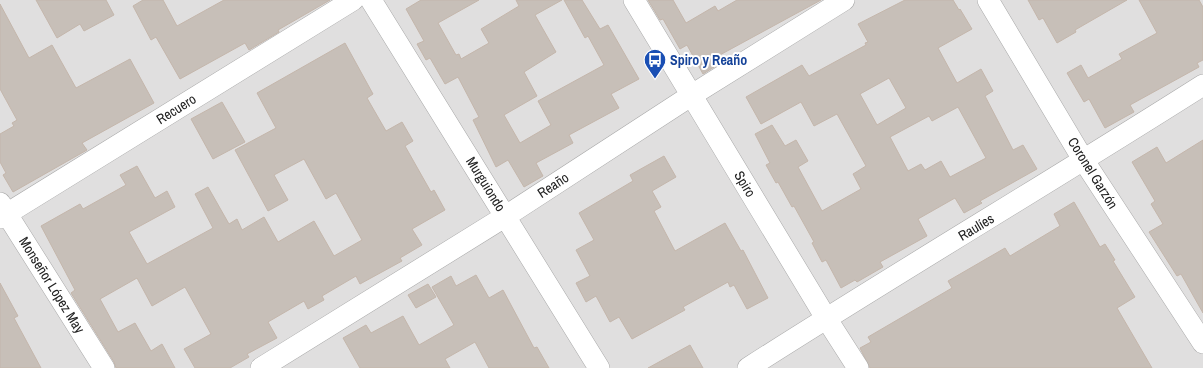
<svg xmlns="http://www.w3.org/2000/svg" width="1203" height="368" font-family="'Archivo Narrow',sans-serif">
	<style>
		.residential { fill: #e0dfdf }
		.building { fill: #c7bfb8; stroke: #c4b6ab; fill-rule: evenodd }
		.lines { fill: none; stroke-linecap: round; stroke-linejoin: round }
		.minor-casing { stroke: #a9a9a9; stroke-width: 22 }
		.minor { stroke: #fff; stroke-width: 21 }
		.labels { text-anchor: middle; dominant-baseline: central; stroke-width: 4; stroke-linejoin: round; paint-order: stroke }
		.transit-label { font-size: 14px; font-weight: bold; fill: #164399; stroke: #fff; text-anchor: start }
		.street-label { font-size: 14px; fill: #222; stroke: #fff }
	</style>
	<rect width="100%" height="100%" fill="#f2efe9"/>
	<path class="residential" d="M0,0H1203V368H0Z"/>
	<path class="building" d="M36,0H106L114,15L84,31L80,24L57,38Z
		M143,0H163L177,26L224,0H330L278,30L279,32L249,50L245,43L180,79L156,37L151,40L133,6Z
		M421,0H479L438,23L456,55L459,54L461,59L489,43L481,29L519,6L516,0H562L535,15L556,52L524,72L537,96L504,115L520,143L551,125L538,101L604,65L588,36L585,38L564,0H582L600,29L608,25L639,79L611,94L619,108L569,135L573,143L536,163L543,176L524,187L508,160L496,167L473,120L479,117L458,77L445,84L430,58L426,60L417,44L424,41L406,9Z
		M648,0H673L686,23L715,6L718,11L737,0H821L718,56L722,62L703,74L687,45L680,49L663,19L660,20Z
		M905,0H953L959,10L960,9L972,29L938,48L957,83L981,69L993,91L985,96L1013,150L1023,145L1037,169L980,201L982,203L964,213L955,198L918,219L927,236L880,262L883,267L857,282L855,280L841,288L826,260L822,262L812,243L814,242L794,206L792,207L778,182L776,183L766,165L770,163L755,134L772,125L785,146L796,140L808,161L798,167L822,211L861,189L853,174L866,166L837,114L814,126L801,102L761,124L746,97L802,65L809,76L866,45L865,43L868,42L858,24ZM889,78L906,108L877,125L860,94ZM958,107L986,158L950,177L941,161L925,170L921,164L908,171L890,137L929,116L932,121Z
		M1028,0H1127L1075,30L1076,32L1057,43L1043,18L1039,20Z
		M1139,0H1199L1203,7V60L1197,63L1199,67L1130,105L1134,112L1105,128L1089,99L1084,102L1067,73L1081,65L1088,78L1122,59L1119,54L1157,33Z
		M0,4L29,58L52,45L76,88L130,59L154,103L82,143L87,150L13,192L3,175L6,173L0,162V134L14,126L12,123L17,120L0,89Z
		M345,43L373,94L367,98L386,131L402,122L413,141L405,146L431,192L434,190L445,210L412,229L422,245L400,258L402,261L360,284L356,276L322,296L324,300L308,309L304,301L268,322L277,338L247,354L249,357L230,368H195L184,349L211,334L185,287L152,306L137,278L100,299L118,332L135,323L151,351L162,344L175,368H116L114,362L71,293L75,290L41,226L80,204L83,209L126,185L120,175L137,166L155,198L167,191L175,207L129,232L147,264L213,228L195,194L208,187L229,224L237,219L242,230L264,217L278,242L314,221L334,256L362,240L336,193L326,199L304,159L274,175L288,200L268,211L235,150L276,128L257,93Z
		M222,102L245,142L213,159L191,119Z
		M1203,140V313L1181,274L1177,276L1149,232L1163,224L1151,204L1155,201L1132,162L1157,147L1166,163Z
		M664,156L676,177L652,191L661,207L654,211L675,251L725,223L741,251L743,250L768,298L747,309L734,285L730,287L728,282L683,307L685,310L632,339L619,317L610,322L596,296L586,302L576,283L590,276L576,250L594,240L579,213L633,181L630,175Z
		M1074,202L1100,247L1105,244L1115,260L1113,261L1135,297L1117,308L1152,368H870L860,348L871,342L868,337L952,288L948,281L1005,248L1010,256L1060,226L1054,214Z
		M476,275L489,298L503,290L534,348L537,347L549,368H489L475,342L445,359L450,368H360L343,338L366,325L371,333L403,316L419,345L454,325L432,287L451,276L456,286Z
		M0,283L18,316L14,318L41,368H0Z
		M428,284L436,297L416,308L408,295Z
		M690,345L703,368H648Z"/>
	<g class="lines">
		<g class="minor-casing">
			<path id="minor" d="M371,0L599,368
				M634,0L826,318L858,368
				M988,0L1084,161L1203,343
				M0,203L104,368
				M0,218L353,0
				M261,368L506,216L692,95L844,0
				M748,368C898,272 1052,181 1203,85"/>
		</g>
		<use href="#minor" class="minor"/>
	</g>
	<defs>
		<g id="bus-pin" transform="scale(1.15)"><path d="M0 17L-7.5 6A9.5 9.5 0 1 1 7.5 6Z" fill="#1a4fb4" stroke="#fff"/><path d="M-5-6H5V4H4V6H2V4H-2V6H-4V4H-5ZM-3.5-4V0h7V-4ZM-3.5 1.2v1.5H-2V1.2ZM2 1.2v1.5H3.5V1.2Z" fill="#fff"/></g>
	</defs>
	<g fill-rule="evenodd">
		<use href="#bus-pin" x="655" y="60"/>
	</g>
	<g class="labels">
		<g class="transit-label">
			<text x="670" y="60">Spiro y Reaño</text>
		</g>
		<g class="street-label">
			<text transform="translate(176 109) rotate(-32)">Recuero</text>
			<text transform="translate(1093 173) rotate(58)">Coronel Garzón</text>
			<text transform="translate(486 184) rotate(58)">Murguiondo</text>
			<text transform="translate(745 184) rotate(59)">Spiro</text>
			<text transform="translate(553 185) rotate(-33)">Reaño</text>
			<text transform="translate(976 227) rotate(-31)">Raulíes</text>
			<text transform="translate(52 285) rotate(58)">Monseñor López May</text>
		</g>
	</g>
</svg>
